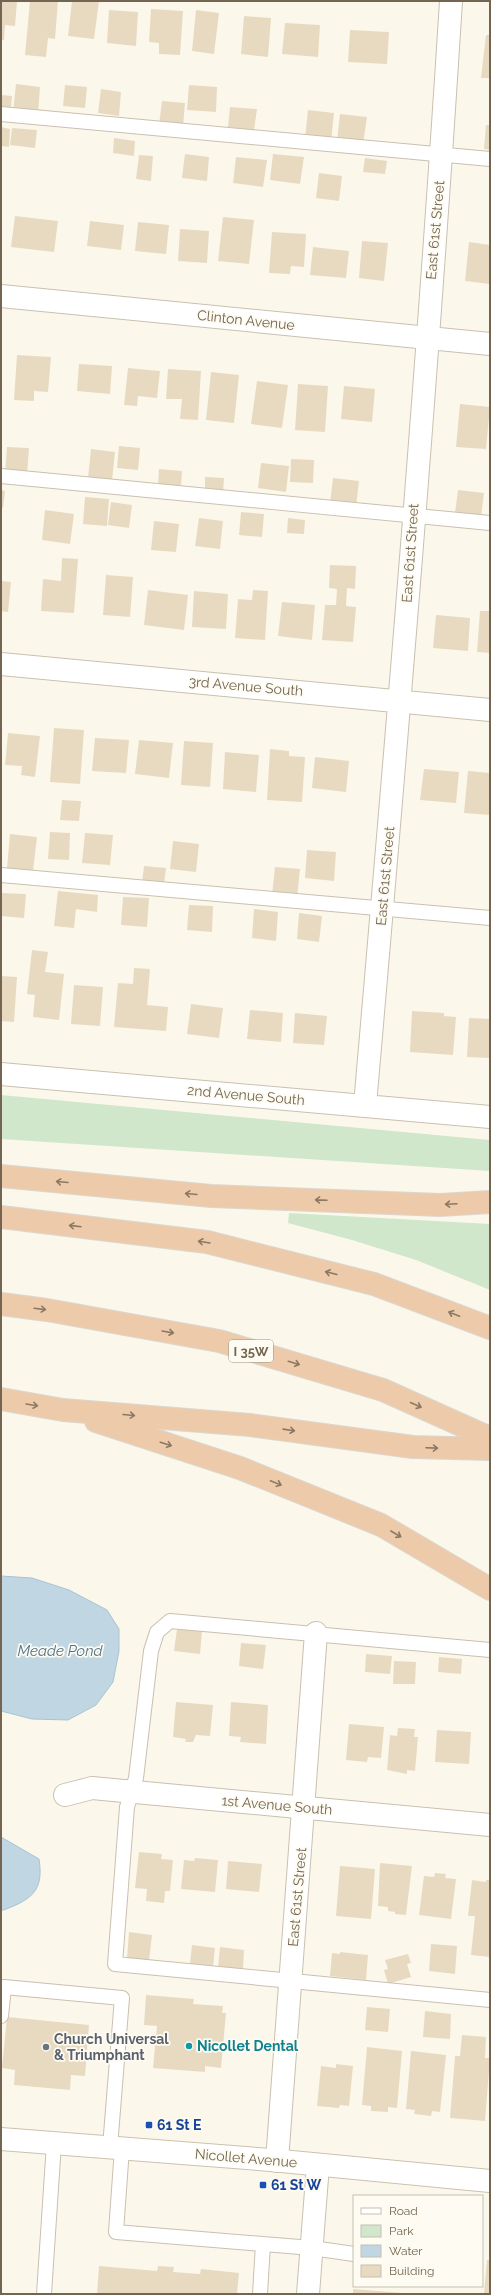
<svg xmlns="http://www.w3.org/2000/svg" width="491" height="2295" font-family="Raleway,sans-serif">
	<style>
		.green { fill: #d0e7cb }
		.water { fill: #c1d6e3; stroke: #a9c3d3 }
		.building { fill: #e8dac1 }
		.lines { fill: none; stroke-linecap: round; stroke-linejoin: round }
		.service-casing { stroke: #c9c1af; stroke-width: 16 }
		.minor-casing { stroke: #c9c1af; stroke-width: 24 }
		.tertiary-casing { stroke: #c9c1af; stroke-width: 24 }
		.secondary-casing { stroke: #ccc2ae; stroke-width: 24 }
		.motorway-casing { stroke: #dbd7d2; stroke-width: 24 }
		.service { stroke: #fff; stroke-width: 14 }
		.minor { stroke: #fff; stroke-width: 22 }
		.tertiary { stroke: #fff; stroke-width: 22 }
		.secondary { stroke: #fff; stroke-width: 22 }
		.motorway { stroke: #edcbaa; stroke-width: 22 }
		.oneway { stroke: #8b7963 }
		.culture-dot { fill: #0f9aa8; stroke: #fdfbf2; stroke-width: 1.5 }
		.worship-dot { fill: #6b7280; stroke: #fdfbf2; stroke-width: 1.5 }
		.transit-dot { fill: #1a4fb4; stroke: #fdfbf2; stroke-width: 1.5 }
		.labels { text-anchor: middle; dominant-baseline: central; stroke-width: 3.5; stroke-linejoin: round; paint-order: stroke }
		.shield { fill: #fdfbf2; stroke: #9c9281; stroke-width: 1 }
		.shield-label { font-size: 13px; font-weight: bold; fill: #736551 }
		.street-label { font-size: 14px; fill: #736551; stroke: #fdfbf2 }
		.worship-label { font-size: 14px; font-weight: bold; fill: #5b616d; stroke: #fdfbf2; text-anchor: start }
		.culture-label { font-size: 14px; font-weight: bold; fill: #0d838f; stroke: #fdfbf2; text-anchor: start }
		.transit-label { font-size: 14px; font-weight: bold; fill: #164399; stroke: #fdfbf2; text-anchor: start }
		.water-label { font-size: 15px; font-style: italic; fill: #50738a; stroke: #fdfbf2 }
	</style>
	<rect width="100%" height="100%" fill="#fbf8eb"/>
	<path class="green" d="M1,1095L490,1140V1171L1,1139Z
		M289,1213L490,1224V1290L416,1260L352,1240L288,1223Z"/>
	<path class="water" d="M1,1576L32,1578L69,1590L107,1610L119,1629V1651L113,1682L96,1705L68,1720L32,1719L1,1711Z
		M1,1837L39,1859C44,1891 32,1899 4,1910H1Z"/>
	<path class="building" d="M1,1H17L15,26L5,25L4,40H1Z
		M30,1H58L55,39L48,38L46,57L25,55Z
		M72,1H99L94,39L68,36Z
		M151,9L183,11L180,55L159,54V43L149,42Z
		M109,10L138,12L136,46L107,43Z
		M196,10L219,13L214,54L192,51Z
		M244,16L271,18L268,57L241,54Z
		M285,23L320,25L318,57L282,54Z
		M350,30L389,32L387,64L348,62Z
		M486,35H490V78H481Z
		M16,84L40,87L38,114L13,112Z
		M65,85L87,87L85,108L63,106Z
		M189,85L217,87L216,112L187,110Z
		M101,89L121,92L119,116L98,113Z
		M1,95L12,96L11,109H1Z
		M162,101L185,103L183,127L159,125Z
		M230,107L257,109L254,130L228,127Z
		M308,110L334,113L331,141L305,138Z
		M340,114L367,117L363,144L337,141Z
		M486,125H490V150L484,149Z
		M1,127L10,129L9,147L1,146Z
		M12,128L37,130L35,148L10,145Z
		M114,138L135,141L134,156L113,153Z
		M185,154L209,157L207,181L182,178Z
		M273,154L304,157L300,184L270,180Z
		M139,155L153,156L151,181L136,179Z
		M236,157L267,160L263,187L233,183Z
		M365,158L387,161L385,174L363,172Z
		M319,173L342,176L339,201L316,198Z
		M15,216L58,221L54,252L11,247Z
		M223,217L254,220L249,264L218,261Z
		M90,221L124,225L121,250L87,246Z
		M138,222L169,225L166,254L135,251Z
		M180,229L209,231L207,263L178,261Z
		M272,232L306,234L304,267L291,266L290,274L269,273Z
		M362,241L388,243L384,281L359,278Z
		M469,242L490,245V284L465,281Z
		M313,247L349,251L346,278L310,275Z
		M17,355L51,357L48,392L34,391V401L14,400Z
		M79,364L112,366L110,394L77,391Z
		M128,368L160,371L157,398L138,396L137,406L124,405Z
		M168,369L201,371L198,420L180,419L182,399H166Z
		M211,372L239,375L234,423L206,420Z
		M257,381L288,385L282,428L251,424Z
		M298,384L328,386L325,432L295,430Z
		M344,386L375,389L372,422L341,419Z
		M460,404L490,407L486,449L456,447Z
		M119,446L140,448L138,470L117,468Z
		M7,447L29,448L27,475L5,473Z
		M91,449L115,452L112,481L88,478Z
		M291,459L314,460L313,483L290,482Z
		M261,463L289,466L286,492L258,488Z
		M159,469L182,471L181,486L158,484Z
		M205,477L224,478L223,493L205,492Z
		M333,478L359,481L356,507L330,504Z
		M1,490L5,491L3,508L1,507Z
		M458,490L484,493L481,517L455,513Z
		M85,497L109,499L107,526L83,524Z
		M111,502L132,505L129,528L108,525Z
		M45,510L74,514L70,544L42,540Z
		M241,512L264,514L262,537L239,535Z
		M199,518L223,521L220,549L195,546Z
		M288,518L305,520L304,534L287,533Z
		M154,521L179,524L176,552L151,550Z
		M62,558L78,559L74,613L41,611L43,579L61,581Z
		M330,565L356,566L355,589L347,588L346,606L356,607L353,642L322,640L325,605H336L337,589L329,588Z
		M106,575L133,577L130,617L103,615Z
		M1,581L11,582L8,612L1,611Z
		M148,590L188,595L184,630L144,625Z
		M253,590L268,591L265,640L235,638L238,599L252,600Z
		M194,591L228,594L226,629L192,627Z
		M282,602L315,605L312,640L278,636Z
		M480,611H490V653L477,652Z
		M436,615L470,618L468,651L433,648Z
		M54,728L84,730L80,784L50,782Z
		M8,733L40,736L35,777L21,775L22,766L5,765Z
		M95,738L129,740L126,773L92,771Z
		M139,740L173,743L169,778L135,774Z
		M184,741L213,743L210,787L181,785Z
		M270,749L289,751V756L305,757L302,802L267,800Z
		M225,752L259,755L256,792L223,789Z
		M315,757L349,761L346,792L312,788Z
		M424,769L459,772L456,803L420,800Z
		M468,771L490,773V815L464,813Z
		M62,800L81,801L79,821L60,820Z
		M50,832L70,833L69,860L48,859Z
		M85,833L113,835L110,865L82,863Z
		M10,834L37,837L33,871L7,868Z
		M173,841L199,844L196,872L170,869Z
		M307,850L336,852L334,881L305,878Z
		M144,866L166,868L164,884L142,883Z
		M275,867L300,869L297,898L272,895Z
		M58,891L98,895L97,912L76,909L74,928L54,926Z
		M1,893L26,894L24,918L1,916Z
		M123,897L149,898L147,927L121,925Z
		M189,905L213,906L212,932L187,930Z
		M254,909L278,912L276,941L252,938Z
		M299,913L322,916L319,942L297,939Z
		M32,950L48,952L45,972L64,974L59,1020L33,1017L35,995L27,994Z
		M134,968L150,969L147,1005L168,1007L166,1031L114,1027L118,983L133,984Z
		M1,976L17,977L14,1022L1,1021Z
		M74,985L103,987L100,1026L71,1024Z
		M191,1004L223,1008L219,1038L187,1034Z
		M250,1010L283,1013L281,1042L247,1039Z
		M412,1011L444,1013V1016L456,1017L453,1055L410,1052Z
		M295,1013L327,1016L324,1045L293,1043Z
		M469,1018L490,1019V1058L467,1057Z
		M177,1629L202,1631L200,1654L174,1651Z
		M241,1643L266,1645L263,1669L239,1666Z
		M366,1654L392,1656L390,1674L365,1672Z
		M439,1657L462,1659L461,1674L438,1672Z
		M394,1661L416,1662L415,1684H393Z
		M176,1702L213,1705L210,1736L196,1735L193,1742H185L186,1739L173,1737Z
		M231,1702L268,1705L266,1744L240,1742L241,1737L229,1736Z
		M349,1724L384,1727L381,1758L368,1757L367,1762L346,1760Z
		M398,1728L415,1729L414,1737H418L415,1771L407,1770V1774L387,1770L390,1735L397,1736Z
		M437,1730L471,1732L469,1764L435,1762Z
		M139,1852L162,1854L161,1859L173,1860L170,1891H165L164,1903L146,1901L147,1889L135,1888Z
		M195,1858L218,1860L215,1892L181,1889L184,1860L194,1861Z
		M228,1861L262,1864L259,1892L226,1889Z
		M380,1863L412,1866L406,1915L395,1914V1912L388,1911V1907L378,1906Z
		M340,1866L375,1869L371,1919L336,1916Z
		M435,1873L446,1874L445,1878L456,1879L451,1919L419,1915L424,1876L434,1877Z
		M472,1880L486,1882V1880H490V1957L471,1955L475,1916H468Z
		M129,1932L152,1935L149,1961L127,1959Z
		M431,1944L457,1946L455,1974L429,1971Z
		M192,1945L215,1948L213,1967L190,1964Z
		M220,1947L244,1950L243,1970L218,1967Z
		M340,1952L368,1955L366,1980L330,1976L332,1953L340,1954Z
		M408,1954L411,1963L407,1964L411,1977L388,1984L384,1970L388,1969L385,1960Z
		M146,1995L194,1999L193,2004L223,2006L222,2013H226L221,2068L205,2066V2072L153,2068L157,2026L144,2025Z
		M367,2007L390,2009L388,2032L365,2030Z
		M425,2011L451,2014L450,2039L423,2037Z
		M7,2017L89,2025L85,2076L71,2075L70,2090L14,2085L15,2070L2,2068Z
		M462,2035L486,2037L485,2058H490L485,2121L450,2118L455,2056H460Z
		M367,2047L402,2051L397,2108L388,2107V2112L371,2111V2106L362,2105Z
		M411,2051L446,2055L440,2112L432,2111L431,2116L414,2114L415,2110L406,2109Z
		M336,2064L353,2066L349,2106L340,2105L339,2108L317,2106L321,2066L336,2068Z
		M487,2260H490V2294H484Z
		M99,2266L157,2271L158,2266L174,2267L173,2272L200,2274L201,2269L239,2273L237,2294H97Z
		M353,2289L402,2293V2294H353Z"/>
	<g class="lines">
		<g class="service-casing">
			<path id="service" d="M1,114L490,159
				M1,476L490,523
				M1,875L490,918
				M490,1650L170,1621L157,1632L151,1651L136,1778L127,1807L115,1964L490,2000
				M1,2016L4,1987L122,1998L110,2147
				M122,2148L116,2232L312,2248L354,2254
				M44,2294L54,2143
				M260,2294L263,2244"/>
		</g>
		<g class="minor-casing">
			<path id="minor" d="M1,296L490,344
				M1,664L490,710
				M1,1074L490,1117
				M365,1105C397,737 428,369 451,1
				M65,1795L92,1788L490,1825
				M277,2161L316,1633"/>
		</g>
		<g class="tertiary-casing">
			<path id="tertiary" d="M308,2294L318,2165"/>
		</g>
		<g class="secondary-casing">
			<path id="secondary" d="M1,2139L271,2160L490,2181"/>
		</g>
		<g class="motorway-casing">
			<path id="motorway" d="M1,1176L211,1196L440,1205L490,1202
				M1,1217L207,1242L374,1284L490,1328
				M1,1304L47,1310L219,1341L383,1390L490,1438
				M1,1399L63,1410L250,1425L413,1447L490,1449
				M96,1421L240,1468L381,1525L490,1589"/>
		</g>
		<use href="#service" class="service"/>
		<use href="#minor" class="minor"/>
		<use href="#tertiary" class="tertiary"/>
		<use href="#secondary" class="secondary"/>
		<use href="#motorway" class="motorway"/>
	</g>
	<defs><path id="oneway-shaft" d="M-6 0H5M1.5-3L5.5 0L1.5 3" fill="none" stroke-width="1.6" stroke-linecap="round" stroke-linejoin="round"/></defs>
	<g class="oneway">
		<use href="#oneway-shaft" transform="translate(62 1182) rotate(-175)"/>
		<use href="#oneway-shaft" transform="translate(191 1194) rotate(-175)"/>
		<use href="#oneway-shaft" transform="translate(321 1200) rotate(-178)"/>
		<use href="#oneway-shaft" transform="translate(451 1204) rotate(177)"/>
		<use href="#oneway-shaft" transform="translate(75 1226) rotate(-173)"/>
		<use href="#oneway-shaft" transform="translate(204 1242) rotate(-171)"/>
		<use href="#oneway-shaft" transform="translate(331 1273) rotate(-166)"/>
		<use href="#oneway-shaft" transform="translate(40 1309) rotate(7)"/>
		<use href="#oneway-shaft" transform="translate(454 1314) rotate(-159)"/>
		<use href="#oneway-shaft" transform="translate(168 1332) rotate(10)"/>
		<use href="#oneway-shaft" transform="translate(294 1363) rotate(17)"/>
		<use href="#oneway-shaft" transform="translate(32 1405) rotate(9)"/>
		<use href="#oneway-shaft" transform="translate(416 1405) rotate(24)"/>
		<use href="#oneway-shaft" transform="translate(129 1415) rotate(5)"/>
		<use href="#oneway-shaft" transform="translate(289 1430) rotate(8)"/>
		<use href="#oneway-shaft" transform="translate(166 1444) rotate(18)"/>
		<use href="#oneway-shaft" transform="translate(432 1448) rotate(2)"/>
		<use href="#oneway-shaft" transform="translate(276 1483) rotate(22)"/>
		<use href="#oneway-shaft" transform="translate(396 1534) rotate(30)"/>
	</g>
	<circle class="culture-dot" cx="189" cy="2046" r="4"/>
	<circle class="worship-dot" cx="46" cy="2047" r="4"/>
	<g class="transit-dot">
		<rect x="145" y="2121" width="8" height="8" rx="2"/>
		<rect x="259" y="2181" width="8" height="8" rx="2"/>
	</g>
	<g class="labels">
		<rect class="shield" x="229" y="1340" width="44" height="22" rx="3"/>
		<g class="shield-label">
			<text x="251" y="1351">I 35W</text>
		</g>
		<g class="street-label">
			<text transform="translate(435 230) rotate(-85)">East 61st Street</text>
			<text transform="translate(246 320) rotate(6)">Clinton Avenue</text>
			<text transform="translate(410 553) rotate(-86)">East 61st Street</text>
			<text transform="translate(246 686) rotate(5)">3rd Avenue South</text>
			<text transform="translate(385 876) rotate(-85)">East 61st Street</text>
			<text transform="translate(246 1095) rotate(5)">2nd Avenue South</text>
			<text transform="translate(277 1805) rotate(5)">1st Avenue South</text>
			<text transform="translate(297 1897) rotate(-85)">East 61st Street</text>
			<text transform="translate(246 2158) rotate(5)">Nicollet Avenue</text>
		</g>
		<g class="worship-label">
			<text x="54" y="2039">Church Universal<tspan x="54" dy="16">&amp; Triumphant</tspan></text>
		</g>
		<g class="culture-label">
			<text x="197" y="2046">Nicollet Dental</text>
		</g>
		<g class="transit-label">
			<text x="157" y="2125">61 St E</text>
			<text x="271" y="2185">61 St W</text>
		</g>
		<g class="water-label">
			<text x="60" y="1651">Meade Pond</text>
		</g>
	</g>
	<rect width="491" height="2295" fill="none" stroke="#736551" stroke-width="4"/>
	<rect x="353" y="2195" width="130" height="92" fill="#fdfbf2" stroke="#c6bfb2"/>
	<rect x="361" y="2208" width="20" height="6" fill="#ffffff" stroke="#c6bfb2"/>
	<text x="389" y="2215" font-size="12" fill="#736551">Road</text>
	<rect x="361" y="2225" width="20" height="12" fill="#d0e7cb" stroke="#c6bfb2"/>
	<text x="389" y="2235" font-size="12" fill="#736551">Park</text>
	<rect x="361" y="2245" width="20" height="12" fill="#c1d6e3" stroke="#c6bfb2"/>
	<text x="389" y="2255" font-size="12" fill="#736551">Water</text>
	<rect x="361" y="2265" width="20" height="12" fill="#e8dac1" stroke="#c6bfb2"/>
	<text x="389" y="2275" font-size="12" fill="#736551">Building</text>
</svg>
